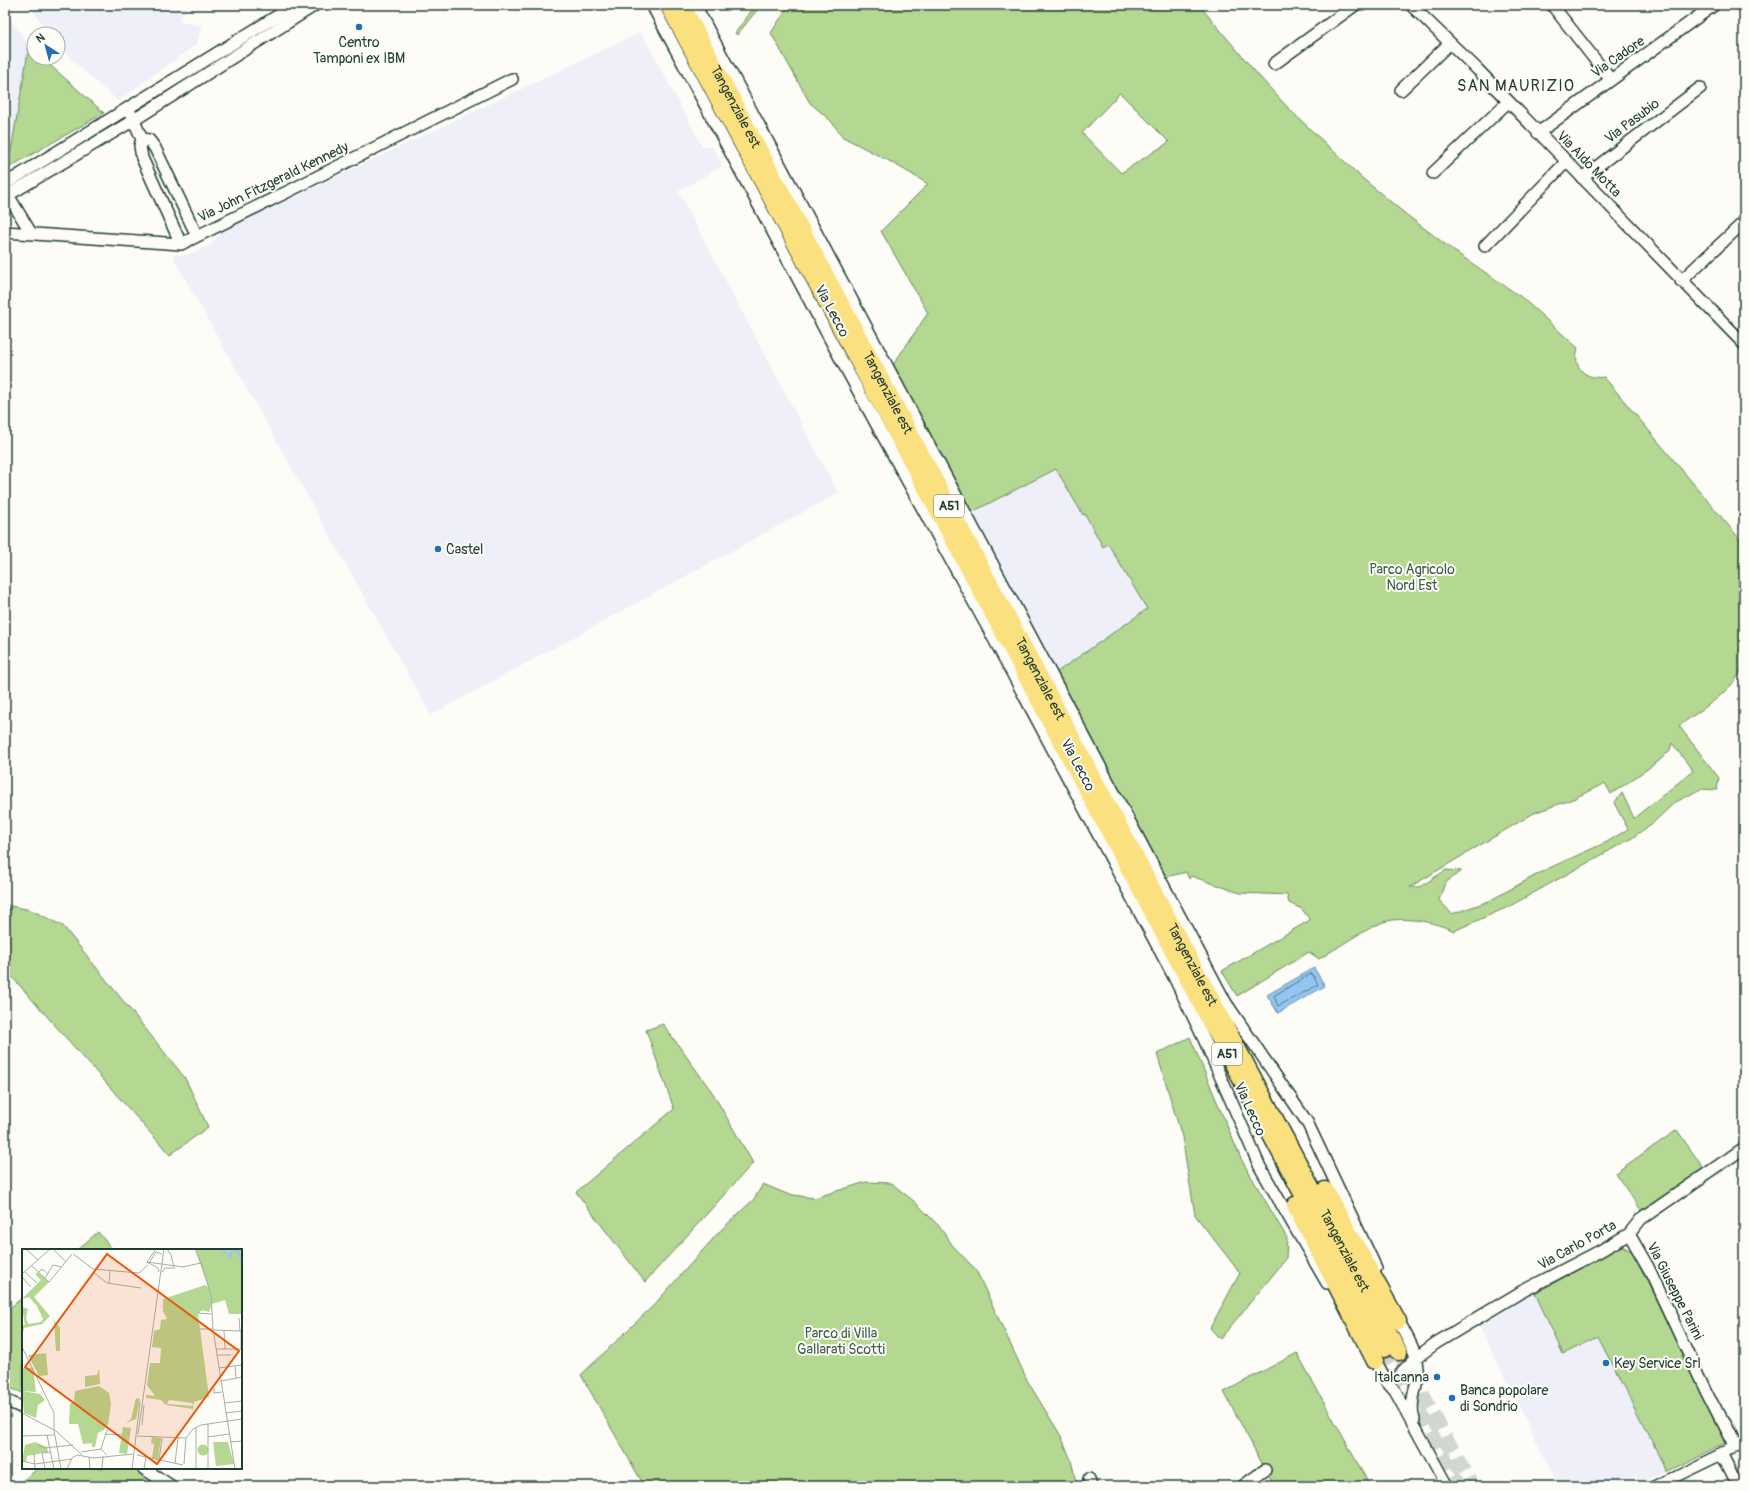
<svg xmlns="http://www.w3.org/2000/svg" width="1749" height="1491" font-family="Pangolin,sans-serif">
	<style>
		.built { fill: #eeeff8 }
		.green { fill: #b4d792; stroke: #6a8a63; fill-rule: evenodd }
		.water { fill: #94c6f1; stroke: #658fa5 }
		.lines { fill: none; stroke-linecap: round; stroke-linejoin: round }
		.shore { stroke: #4e7480; stroke-width: 1 }
		.highway-tunnel { stroke: #d1d6d0; stroke-width: 16; stroke-dasharray: 16 8; stroke-linecap: butt }
		.minor-casing { stroke: #1f3d34; stroke-width: 14 }
		.highway-casing { stroke: #1f3d34; stroke-width: 19 }
		.minor { stroke: #fdfcf7; stroke-width: 11 }
		.highway { stroke: #fbe080; stroke-width: 16 }
		.poi-dot { fill: #1f6fb2; stroke: #fdfcf7; stroke-width: 1.5 }
		.labels { text-anchor: middle; dominant-baseline: central; stroke-width: 4; stroke-linejoin: round; paint-order: stroke }
		.shield { fill: #fdfcf7; stroke: #62766e; stroke-width: 1 }
		.shield-label { font-size: 13px; font-weight: bold; fill: #1f3d34 }
		.poi-label { font-size: 14px; fill: #1f3d34; stroke: #fdfcf7; text-anchor: start }
		.street-label { font-size: 14px; fill: #1f3d34; stroke: #fdfcf7 }
		.park-label { font-size: 14px; fill: #3d5c47; stroke: #fdfcf7 }
		.quarter-label { font-size: 16px; letter-spacing: 1px; fill: #1f3d34; stroke: #fdfcf7 }
		.inset-river { fill: none; stroke: #94c6f1; stroke-width: 2 }
		.inset-road { fill: none; stroke: #a4b0a9; stroke-width: 1 }
		.view { fill: #e8590c; fill-opacity: 0.15; stroke: #e8590c; stroke-width: 2 }
		.inset-edge { fill: none; stroke: #1f3d34; stroke-width: 2 }
	</style>
	<rect width="100%" height="100%" fill="#fdfcf7"/>
	<filter id="ink" filterUnits="userSpaceOnUse"><feTurbulence type="fractalNoise" baseFrequency=".025" numOctaves="2"/><feDisplacementMap in="SourceGraphic" scale="8" xChannelSelector="R" yChannelSelector="G"/><feConvolveMatrix kernelMatrix="1 2 1 2 8 2 1 2 1" color-interpolation-filters="sRGB"/></filter>
	<g filter="url(#ink)">
		<path class="built" d="M29,5H188L178,21L201,26L197,44L118,101L75,63L58,44V34H49Z
			M5,18L10,19L29,46L8,168L5,170Z
			M641,32L702,146L713,147L722,166L678,191L838,493L431,715L175,261L174,254L182,256L190,254L209,246L223,231Z
			M1058,465L1195,658L1094,740L974,514L977,495Z
			M1535,1293L1563,1354L1598,1337L1666,1470L1639,1484L1635,1476L1616,1486H1600L1599,1483L1593,1486H1559L1479,1326Z"/>
		<path class="green" d="M756,5H761L737,35L735,33Z
			M789,5H1199L1258,75L1290,110L1362,178L1403,212L1454,251L1521,297L1578,348C1572,366 1584,380 1604,377L1744,544V664C1735,691 1701,709 1679,726L1719,778L1717,790L1701,789L1674,803L1654,822L1632,838L1510,906L1454,931C1436,922 1400,915 1381,923C1360,932 1339,947 1319,959L1309,952L1237,996L1222,971L1310,920L1302,909L1289,903L1287,895L1240,893L1191,876L1189,879L1186,872L1166,877L1057,672L1147,609L1108,544L1103,547L1085,514L1083,515L1056,469L972,512L893,365L928,313L881,231L928,184L893,163L843,137L830,120L810,103L771,33ZM1120,93L1169,142L1121,173L1082,133ZM1672,743L1693,771L1634,818L1622,793L1614,803L1628,829L1607,842L1547,869L1489,901L1452,914L1439,900L1445,883L1462,871L1446,870L1420,887H1410L1534,813L1573,799L1605,783L1611,794L1659,761L1670,750Z
			M29,46L34,51V58H42L104,113L8,168Z
			M5,905L31,910L63,926L185,1078L208,1127L170,1155L5,969Z
			M663,1024L712,1092L753,1163L645,1282L576,1192L674,1109L646,1030Z
			M1190,1037L1241,1159L1287,1238L1286,1259L1220,1339L1210,1328L1240,1273L1195,1215L1182,1137L1157,1054Z
			M1677,1130L1704,1169L1643,1213L1615,1173Z
			M866,1182L891,1183L915,1202L938,1225L953,1246L976,1270L1028,1382L1061,1436L1071,1460L1077,1486H640L642,1482L581,1375L654,1305L720,1231L754,1199L763,1184L787,1194L814,1198Z
			M98,1232L113,1250H77Z
			M1622,1246L1633,1252L1725,1443L1666,1470L1598,1337L1563,1354L1535,1293Z
			M23,1297V1393L5,1386V1312Z
			M1297,1353L1370,1486H1274L1224,1392Z
			M39,1468H131L139,1472L149,1486H15Z"/>
		<path class="water" d="M1314,968L1325,986L1278,1013L1267,995Z"/>
		<g class="lines">
			<path class="shore" d="M1311,974L1313,975L1318,985L1278,1006L1274,996Z"/>
			<path class="highway-tunnel" d="M1385,1349L1458,1486
				M1399,1352L1471,1486"/>
			<g class="minor-casing">
				<path id="minor" d="M652,5L838,354L994,639L1174,977L1204,1039L1260,1167L1327,1283
					M695,5L1226,1003L1307,1122L1376,1268
					M1411,5L1478,70L1744,344
					M1552,5L1611,80
					M1274,64L1355,5
					M1401,90L1450,43
					M131,114L142,139L140,146L142,158L181,244
					M1538,133L1714,5
					M142,139L149,140L155,148L197,236
					M1433,173L1508,102
					M1582,178L1700,88
					M5,184L295,5
					M5,190L31,233
					M5,197L134,120L315,5
					M5,232L181,244L291,190L512,79
					M1485,246L1566,162
					M1681,281L1744,222
					M1629,1234L1648,1267L1706,1391L1735,1448
					M1396,1315C1403,1332 1420,1354 1418,1374C1416,1390 1409,1403 1414,1420
					M1372,1355L1387,1382L1395,1391L1447,1486
					M1401,1373L1416,1358L1436,1343L1521,1292L1600,1251L1629,1234L1641,1219L1744,1148
					M5,1400L23,1408
					M1722,1454L1738,1486
					M143,1468L171,1486
					M1089,1479L1091,1486
					M1243,1486L1265,1470
					M1655,1486L1744,1443"/>
			</g>
			<g class="highway-casing">
				<g id="highway">
					<path d="M668,5L1385,1349"/>
					<path id="s1" d="M682,5L1399,1352"/>
					<path d="M1325,1190L1398,1321"/>
					<path d="M1295,1205L1375,1361"/>
				</g>
			</g>
			<use href="#minor" class="minor"/>
			<use href="#highway" class="highway"/>
		</g>
	</g>
	<g class="poi-dot">
		<circle cx="359" cy="27" r="4"/>
		<circle cx="438" cy="549" r="4"/>
		<circle cx="1606" cy="1363" r="4"/>
		<circle cx="1437" cy="1377" r="4"/>
		<circle cx="1452" cy="1398" r="4"/>
	</g>
	<g class="labels">
		<g class="shield">
			<rect x="934" y="495" width="30" height="22" rx="3"/>
			<rect x="1212" y="1043" width="30" height="22" rx="3"/>
		</g>
		<g class="shield-label">
			<text x="949" y="506">A51</text>
			<text x="1227" y="1054">A51</text>
		</g>
		<g class="poi-label">
			<text x="359" y="42" text-anchor="middle">Centro<tspan x="359" dy="16">Tamponi ex IBM</tspan></text>
			<text x="446" y="549">Castel</text>
			<text x="1614" y="1363">Key Service Srl</text>
			<text x="1429" y="1377" text-anchor="end">Italcanna</text>
			<text x="1460" y="1390">Banca popolare<tspan x="1460" dy="16">di Sondrio</tspan></text>
		</g>
		<g class="street-label">
			<text transform="translate(1618 57) rotate(-35)">Via Cadore</text>
			<text stroke="none"><textPath href="#s1" startOffset="115">Tangenziale est</textPath></text>
			<text transform="translate(1632 121) rotate(-37)">Via Pasubio</text>
			<text transform="translate(1589 164) rotate(46)">Via Aldo Motta</text>
			<text transform="translate(273 182) rotate(-26)">Via John Fitzgerald Kennedy</text>
			<text transform="translate(832 311) rotate(62)">Via Lecco</text>
			<text stroke="none"><textPath href="#s1" startOffset="439">Tangenziale est</textPath></text>
			<text stroke="none"><textPath href="#s1" startOffset="763">Tangenziale est</textPath></text>
			<text transform="translate(1078 765) rotate(62)">Via Lecco</text>
			<text stroke="none"><textPath href="#s1" startOffset="1087">Tangenziale est</textPath></text>
			<text transform="translate(1250 1109) rotate(66)">Via Lecco</text>
			<text transform="translate(1577 1245) rotate(-29)">Via Carlo Porta</text>
			<text stroke="none"><textPath href="#s1" startOffset="1411">Tangenziale est</textPath></text>
			<text transform="translate(1675 1291) rotate(63)">Via Giuseppe Parini</text>
		</g>
		<g class="park-label">
			<text x="1412" y="569">Parco Agricolo<tspan x="1412" dy="16">Nord Est</tspan></text>
			<text x="841" y="1333">Parco di Villa<tspan x="841" dy="16">Gallarati Scotti</tspan></text>
		</g>
		<g class="quarter-label">
			<text x="1516" y="86">SAN MAURIZIO</text>
		</g>
	</g>
	<g transform="translate(22 1249)">
		<rect width="220" height="220" fill="#fdfcf7"/>
		<path d="M173,0H220V65H207L203,51L190,55L187,63L180,61L176,65L187,148L172,153L171,160L144,156L139,151L124,149V146L133,147L125,136L128,114H138L139,99L130,98L132,82L138,80L139,71L145,70L141,62V50L183,36L186,38ZM147,151L170,154L171,157L145,155ZM16,23L27,33L12,48L28,67L20,75L2,79L0,88V76H3L0,58L6,60L4,69L6,75L19,73L21,70L15,57L7,48L0,50L19,31L13,25ZM32,71L38,79V102H34ZM24,104L26,126L17,127L6,106ZM0,119H11L14,143L0,142ZM77,119L78,135L63,138V127L75,126ZM77,137L87,144L89,155L86,175L83,180L76,184L73,198H70V194L61,195L56,175H47L48,155L52,153L53,142ZM0,142L18,145L23,151L16,156L14,169L2,164ZM114,149L118,150L114,170L104,174L109,170ZM101,178L109,179L105,205L97,204ZM130,188L139,189L136,210L130,209L132,195L129,194ZM13,193L25,198L26,203L10,206L5,207L4,213L0,212L3,196ZM191,193H206L212,215L194,217ZM175.5 201a5.5 5.5 0 1 1 11 0a5.5 5.5 0 1 1-11 0Z" fill="#b4d792" fill-rule="evenodd"/>
		<path class="inset-river" d="M199,0L209,8V3L216,2L220,13"/>
		<path class="inset-road" d="M4,0L16,11M31,0L44,13M145,0L149,6L152,18M51,5L71,20L117,24L126,16M125,13L134,0M179,13L189,46L191,80L213,220M127,14L134,3L140,5M10,17L27,33L50,5M160,18L179,14L173,0M3,23L15,34M17,23L20,20L26,25M71,23L85,34L119,39M137,23L136,19L125,13L161,18M140,23L143,19H153M0,25L28,0M0,28L9,38M23,29L31,16L40,18M87,34L88,21M176,64L189,65M217,69L218,82M178,80H191M191,81L220,82M202,82L203,100M0,98L32,164V181L39,220M194,100H220M219,100V82M195,106H209M213,117L214,129M197,119L220,116M199,132L220,128M192,139V144L200,143M202,154L220,152M0,164L34,182L60,206M203,164L220,162M186,175V220M120,176L122,156M83,185L100,186M116,185L142,0M25,186L32,220M0,187L33,186M115,187L164,189M186,188L207,185M208,193L220,192M16,196L22,199L51,196M59,203L79,200M12,205L13,220M85,206L79,200L86,178M115,206L161,216M67,208L68,220M137,211L140,189M0,212L13,215L50,210M153,214L156,189M162,215L164,189L171,180L179,176L220,170M23,220L20,204L29,203M45,220L50,209L55,206L72,209L111,205M80,220L81,207M110,220L118,153M122,220L124,208M174,220V178"/>
		<path class="view" d="M85,5L217,102L135,215L3,118Z"/>
		<rect width="220" height="220" class="inset-edge"/>
	</g>
	<rect width="1749" height="1491" fill="none" stroke="#fdfcf7" stroke-width="20"/>
	<rect x="10" y="10" width="1729" height="1471" fill="none" stroke="#1f3d34" stroke-width="1.5" filter="url(#ink)"/>
	<g transform="translate(46 46) rotate(324)"><circle r="19" fill="#fdfcf7" stroke="#a4b0a9"/>
	<path d="M0-3L7 15L0 10L-7 15Z" fill="#1f6fb2"/>
	<text y="-6" font-size="11" font-weight="bold" text-anchor="middle" fill="#1f3d34">N</text>
	</g>
</svg>
